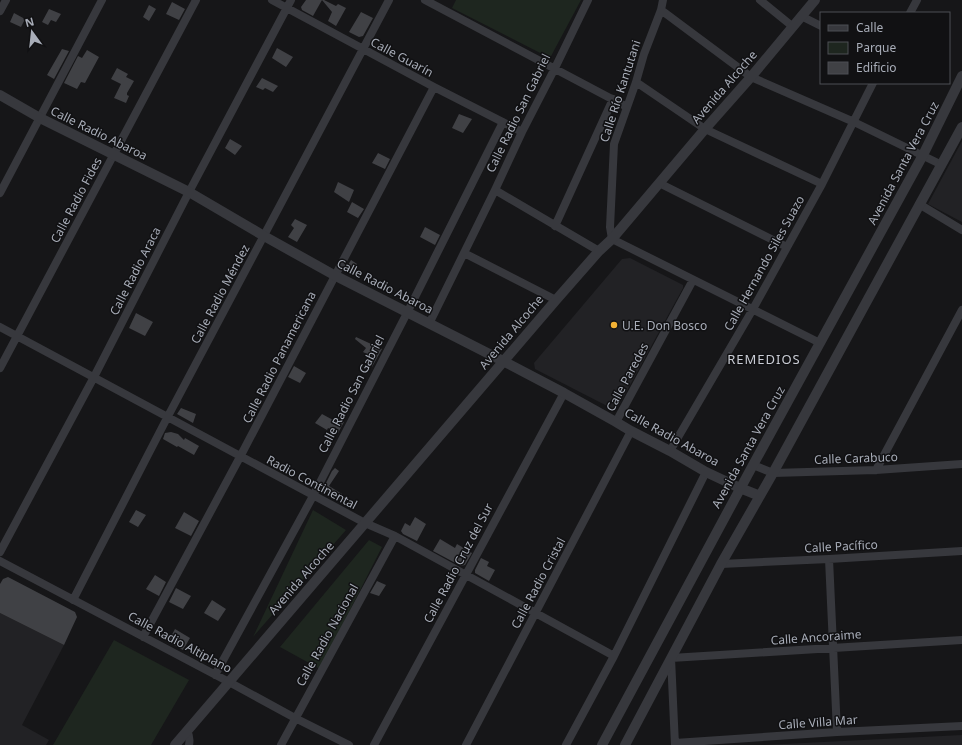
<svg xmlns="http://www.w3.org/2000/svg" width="962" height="745" font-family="'Noto Sans',sans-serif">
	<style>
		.built { fill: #222225 }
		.green { fill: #1e261f }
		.building { fill: #404145 }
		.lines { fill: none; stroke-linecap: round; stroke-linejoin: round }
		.minor { stroke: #37383d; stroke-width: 8 }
		.tertiary { stroke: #37383d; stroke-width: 10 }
		.poi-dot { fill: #f2b134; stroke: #111113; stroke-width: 1.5 }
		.labels { text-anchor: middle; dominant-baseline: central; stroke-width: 3; stroke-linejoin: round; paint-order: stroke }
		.street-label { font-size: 12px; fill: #a8adb8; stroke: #111113 }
		.poi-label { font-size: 12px; fill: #a8adb8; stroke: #111113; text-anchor: start }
		.neighbourhood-label { font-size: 13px; letter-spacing: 1px; fill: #c9ccd4; stroke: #111113 }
	</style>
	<rect width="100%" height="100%" fill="#161618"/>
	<path class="built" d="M962,141V222L928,204Z
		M630,258L683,285V288L618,407L613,409L535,369L534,363L622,259Z
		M0,613L64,645L22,725L49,740L46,745H0Z
		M962,735V745H764Z"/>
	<path class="green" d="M456,0H581L550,58L452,8Z
		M313,510L346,530L253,637Z
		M369,540L382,547L320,669L280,647Z
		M114,640L189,680L151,745H53Z"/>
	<path class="building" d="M306,0H324L336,6L338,4L346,8L336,26L328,21L332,12L322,0L313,16L302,10L301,7Z
		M172,2L185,9L179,20L166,14Z
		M149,5L156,9L149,21L143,17Z
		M49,9L61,14L56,22L51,20L48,25L42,22Z
		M361,12L373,18L363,36L359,37L349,32Z
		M14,13L25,19L21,27L10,22Z
		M277,48L293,57L286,67L272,58Z
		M62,49L69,51L54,79L47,75Z
		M87,50L99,57L85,83L81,82L77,89L64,83L78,56L82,58Z
		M117,68L128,74L126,77L134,81L127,93V95L129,96L126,103L114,98L121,84L111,79Z
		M262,78L278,86L273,92L265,88L263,90L256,87Z
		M459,114L472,119L463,133L452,128Z
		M230,139L242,146L235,155L225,148Z
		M378,153L390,159L385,169L372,163Z
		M338,182L354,190L349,202L334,192Z
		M352,202L364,209L358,218L347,212Z
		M295,219L307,225L297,242L288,237L294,228L291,225Z
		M425,227L440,235L435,245L420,237Z
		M351,260L357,264L352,274L347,271V267Z
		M136,313L153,322L145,336L129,328Z
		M356,337L382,349L372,367L371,356L363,352L366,348L355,339Z
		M294,366L306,373L300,383L288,377Z
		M181,408L196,414L193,423L177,414Z
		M322,414L333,420L335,418L344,422L338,433L328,428L327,430L315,423Z
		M171,432L178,434L184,440L185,438L199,446L194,455L178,446L177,447L163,439L165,433Z
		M335,468L339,471L329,486L342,494L339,500L325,492L323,494L321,493L332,471Z
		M136,510L146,515L138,527L129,522Z
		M184,512L199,521L191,536L175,528Z
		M415,517L426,524L417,541L403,534L401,531L405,523L410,526Z
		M440,539L455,548L457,544L472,553L465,565L461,566L433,551Z
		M481,558L489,562L487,566L495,570L489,581L475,573V570Z
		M155,575L166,582L159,596L146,589Z
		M8,577L75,612L77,617L64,645L0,613V584L3,579Z
		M377,581L386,585L379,596L370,593Z
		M176,588L191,596L183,609L169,602Z
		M212,600L226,609L218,621L204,613Z
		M175,629L190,638L183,650L168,642Z"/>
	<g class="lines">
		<path class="minor" d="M272,0L434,87L522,132
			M425,0L627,107
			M663,0L661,10L644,54L636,82L614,144L610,227L612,239L820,343
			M760,0L792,26
			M661,10L751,77L854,122L942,165
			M0,11L6,0
			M910,13L917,0
			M801,16L821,26
			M636,82L705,129L822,184
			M659,183L787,247
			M495,190L599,251
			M0,193L102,0
			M919,204L962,230
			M555,226L613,99
			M464,253L556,300
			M429,324L495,190L522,132L555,68L588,0
			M0,327L365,523L395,536L614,656
			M0,368L196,0
			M616,422L693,280
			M670,451L753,309L822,184L873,83
			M753,465L773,473L876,470L962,464
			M876,470L962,310
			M0,552L94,377L189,192L291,0
			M829,559L837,732
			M0,561L229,682L295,718L349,745
			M721,564L829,559L962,551
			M73,600L167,418L389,0
			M143,637L240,457L434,87
			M215,675L313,496L407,313L503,122
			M187,731C190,736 190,740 189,745
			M675,743L837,732L962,726
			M281,745L395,536
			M374,745L564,393
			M466,745L631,431
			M566,745L614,656L706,472
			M675,745L671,658L962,640"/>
		<path class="tertiary" d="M0,95L40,118L189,192L264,236L334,275L503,361L564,393L616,422L631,431L670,451L706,472L740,488L760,496
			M175,745L556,300L599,251L612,239L705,129L751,77L815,0
			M602,745L753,465L923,155L962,76
			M625,745L721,564L773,473L962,127"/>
	</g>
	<circle class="poi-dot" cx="614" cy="325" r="4"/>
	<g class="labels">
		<g class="street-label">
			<text transform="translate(402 57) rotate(28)">Calle Guarín</text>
			<text transform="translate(724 87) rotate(-49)">Avenida Alcoche</text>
			<text transform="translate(620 91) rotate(-72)">Calle Río Kantutani</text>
			<text transform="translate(518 113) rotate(-64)">Calle Radio San Gabriel</text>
			<text transform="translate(99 133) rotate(26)">Calle Radio Abaroa</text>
			<text transform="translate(903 163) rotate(-62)">Avenida Santa Vera Cruz</text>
			<text transform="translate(76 200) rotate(-62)">Calle Radio Fides</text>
			<text transform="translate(764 263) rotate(-61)">Calle Hernando Siles Suazo</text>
			<text transform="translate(135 271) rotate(-63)">Calle Radio Araca</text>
			<text transform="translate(385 286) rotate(27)">Calle Radio Abaroa</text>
			<text transform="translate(220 294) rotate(-62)">Calle Radio Méndez</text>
			<text transform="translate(511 332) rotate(-50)">Avenida Alcoche</text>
			<text transform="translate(279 357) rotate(-63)">Calle Radio Panamericana</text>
			<text transform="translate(627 377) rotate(-62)">Calle Paredes</text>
			<text transform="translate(351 394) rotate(-63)">Calle Radio San Gabriel</text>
			<text transform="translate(672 437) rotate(29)">Calle Radio Abaroa</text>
			<text transform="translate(748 447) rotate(-61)">Avenida Santa Vera Cruz</text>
			<text transform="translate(856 458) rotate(-2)">Calle Carabuco</text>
			<text transform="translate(312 482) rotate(28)">Radio Continental</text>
			<text transform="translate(841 546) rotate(-3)">Calle Pacífico</text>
			<text transform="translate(458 563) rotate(-62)">Calle Radio Cruz del Sur</text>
			<text transform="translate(301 578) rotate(-49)">Avenida Alcoche</text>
			<text transform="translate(538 583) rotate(-62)">Calle Radio Cristal</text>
			<text transform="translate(327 635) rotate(-61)">Calle Radio Nacional</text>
			<text transform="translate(816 637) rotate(-4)">Calle Ancoraime</text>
			<text transform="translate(180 642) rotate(28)">Calle Radio Altiplano</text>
			<text transform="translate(818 722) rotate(-4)">Calle Villa Mar</text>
		</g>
		<g class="poi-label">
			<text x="622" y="325">U.E. Don Bosco</text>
		</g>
		<g class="neighbourhood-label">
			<text x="764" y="359">REMEDIOS</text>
		</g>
	</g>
	<rect x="820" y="12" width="130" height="72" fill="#111113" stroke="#4d4f55"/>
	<rect x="828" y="25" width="20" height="6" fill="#37383d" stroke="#4d4f55"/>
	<text x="856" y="32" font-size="12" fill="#a8adb8">Calle</text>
	<rect x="828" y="42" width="20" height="12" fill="#1e261f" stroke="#4d4f55"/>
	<text x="856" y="52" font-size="12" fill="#a8adb8">Parque</text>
	<rect x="828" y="62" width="20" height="12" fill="#404145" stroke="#4d4f55"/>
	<text x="856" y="72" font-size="12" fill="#a8adb8">Edificio</text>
	<g transform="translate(32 32) rotate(345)" stroke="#111113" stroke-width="3" paint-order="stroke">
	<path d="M0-3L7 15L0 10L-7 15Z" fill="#a8adb8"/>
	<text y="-6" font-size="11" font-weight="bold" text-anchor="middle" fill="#a8adb8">N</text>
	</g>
</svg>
